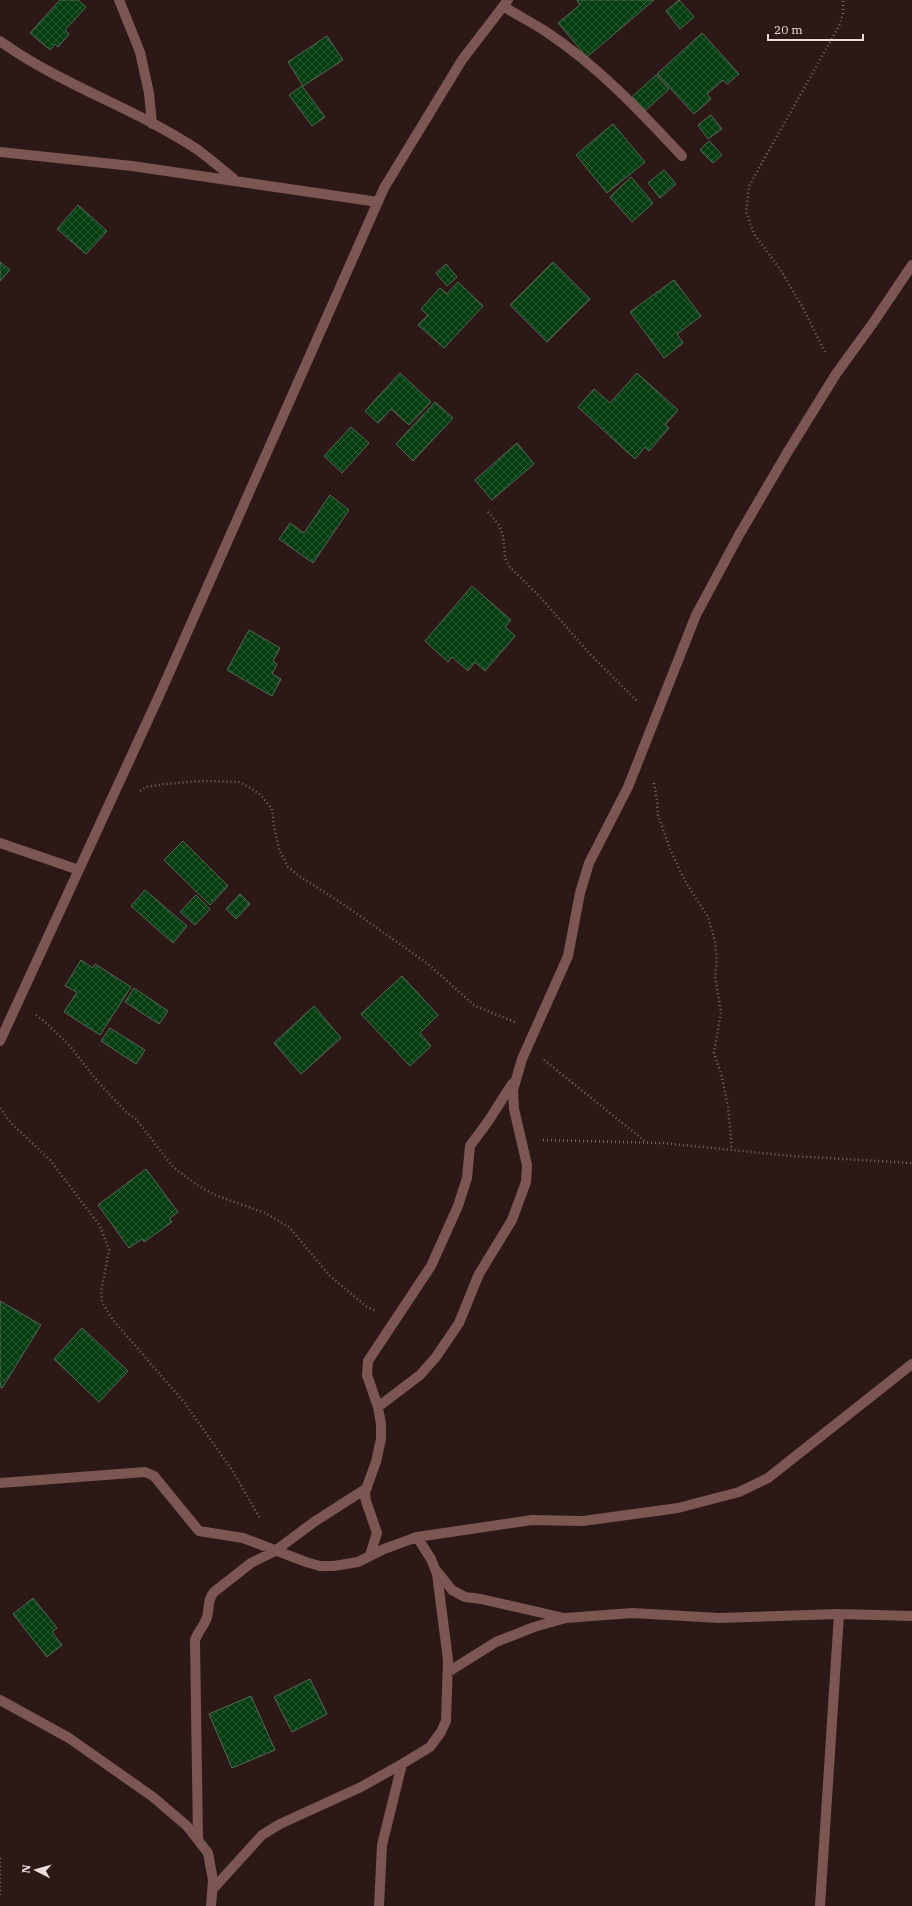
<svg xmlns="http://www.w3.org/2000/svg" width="912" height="1906" font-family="'IBM Plex Serif',serif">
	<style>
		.building { fill: url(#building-cross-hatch); stroke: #586858 }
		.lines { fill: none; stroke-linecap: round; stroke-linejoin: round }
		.path { stroke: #776665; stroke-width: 2.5; stroke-dasharray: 1 3; stroke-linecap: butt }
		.minor { stroke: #7c5652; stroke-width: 10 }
	</style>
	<defs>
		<pattern id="building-cross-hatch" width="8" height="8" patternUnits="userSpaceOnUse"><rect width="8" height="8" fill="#033d10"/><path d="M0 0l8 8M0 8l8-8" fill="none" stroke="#285932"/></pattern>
	</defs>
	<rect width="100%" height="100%" fill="#2b1817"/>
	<path class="building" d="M60,0H78L86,7L65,30L69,34L58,47L55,44L50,50L30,33Z
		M577,0H654L587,57L558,23L580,5Z
		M679,0L694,17L680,29L666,11Z
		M702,33L739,74L727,84L723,80L707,94L711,99L694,114L657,74Z
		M327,36L343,60L303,86L288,62Z
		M656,75L669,89L645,111L632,97Z
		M302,86L325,117L312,126L289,95Z
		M711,115L722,129L708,139L698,125Z
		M613,124L645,162L607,193L576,155Z
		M709,141L722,155L713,163L700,150Z
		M664,170L676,184L660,198L648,183Z
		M631,177L653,203L632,222L610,197Z
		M78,205L107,231L86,254L57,229Z
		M0,262L10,270L0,281Z
		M553,262L590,299L547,342L510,305Z
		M446,264L457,277L447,286L436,273Z
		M674,280L701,316L677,334L683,343L664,358L630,312Z
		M458,282L483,306L444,348L418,325L428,315L421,309L440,288L447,294Z
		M400,373L431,402L409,425L391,409L378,423L365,411Z
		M637,373L678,410L665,425L669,428L649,451L645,447L635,459L578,407L594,389L610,403Z
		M435,402L453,418L413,461L396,444Z
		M351,427L369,443L342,473L324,456Z
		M517,443L534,464L492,500L475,480Z
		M330,495L349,510L313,563L279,539L290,523L304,533Z
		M472,586L511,620L505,627L515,636L485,671L475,662L468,671L452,657L448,662L425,641Z
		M249,630L280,648L273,661L277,664L272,674L281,679L272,696L227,670Z
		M183,841L228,886L210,905L164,860Z
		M145,890L187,926L173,943L131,906Z
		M240,894L250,904L236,919L226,909Z
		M196,895L210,909L195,925L180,912Z
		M81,960L93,968L95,964L131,987L100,1035L64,1012L77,992L65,986Z
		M402,976L438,1015L420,1033L431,1046L410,1066L361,1014Z
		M134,988L168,1011L159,1024L125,1002Z
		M314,1006L341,1038L301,1074L274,1043Z
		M110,1028L145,1050L136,1064L101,1041Z
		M146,1169L178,1212L169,1219L172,1222L144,1242L142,1239L129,1248L98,1205Z
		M0,1301L41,1325L2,1388L0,1387Z
		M82,1328L128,1371L99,1402L54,1359Z
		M33,1598L57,1628L52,1632L62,1645L47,1657L13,1614Z
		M310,1679L327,1714L292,1732L274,1697Z
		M251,1696L275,1750L232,1768L209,1714Z"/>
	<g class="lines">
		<path class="path" d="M825,352L802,306L780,269L754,234L746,212L749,186L839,26L843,14V0
			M488,512L499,525L503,536L505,558L509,566L542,599L590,654L638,702
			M654,783L657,800L658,815L670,849L685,881L708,917L715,941L717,960L715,977L721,1012L714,1053L722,1077L728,1107L732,1150
			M140,791L146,787L165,784L202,781L239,782L249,787L261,795L272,809L274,826L279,849L288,867L299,876L343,904L428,964L475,1006L515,1022
			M36,1015L44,1021L69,1045L98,1082L125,1111L136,1119L173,1167L197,1185L215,1195L265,1213L289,1227L330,1276L367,1307L376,1311
			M544,1060L646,1142
			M0,1108L10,1122L50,1160L100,1226L109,1250L101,1292L102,1302L113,1320L184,1402L232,1470L261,1520
			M543,1140L662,1143L792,1156L912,1163
			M0,1858V1897"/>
		<path class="minor" d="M119,0L140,52L149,93L152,124
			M503,6C517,15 531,22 545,31C597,65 640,111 682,156
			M0,41C61,85 135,108 198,150C210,159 222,169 234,179
			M0,152L132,166L378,202
			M0,843L79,870
			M0,1041L159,696L384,188L462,60L508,0
			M378,1407L420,1375L436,1357L459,1323L479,1274L512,1220L526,1182L527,1165L514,1109L513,1090L522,1059L568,956L580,893L589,863L628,787L696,615L739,535L787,453L836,374L873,323L912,265
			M0,1483L145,1472L154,1476L199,1531L243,1538L306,1562L320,1566H334L358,1562L384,1549L417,1537L532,1520L583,1521L678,1508L739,1492L768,1478L912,1364
			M370,1555L377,1533L366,1501L365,1492L376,1462L381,1439V1424L378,1407L367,1375L368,1361L431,1266L458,1206L467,1178L470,1146L489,1120L512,1084
			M436,1570L452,1590L465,1597L481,1599L564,1618
			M448,1672L496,1642L534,1627L566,1618L632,1613L719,1618L839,1614L912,1616
			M0,1700L69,1738L153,1797L187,1826L208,1853L213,1880L211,1906
			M198,1840L195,1640C198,1631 205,1625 207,1617C210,1607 207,1600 214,1592L251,1563L275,1551L314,1522L367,1488
			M213,1889L262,1835L280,1824L361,1787L402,1764L430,1747L441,1732L446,1721L448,1660L437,1574L431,1559L417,1537
			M379,1906L382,1845L402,1764
			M820,1906L839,1614"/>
	</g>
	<g transform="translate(36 1870) rotate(276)" stroke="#2b1817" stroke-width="3" paint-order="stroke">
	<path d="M0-3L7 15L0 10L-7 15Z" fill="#ebdddc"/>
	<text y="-6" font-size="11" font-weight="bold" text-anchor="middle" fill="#ebdddc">N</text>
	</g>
	<path d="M768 34v6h95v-6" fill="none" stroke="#ebdddc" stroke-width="2"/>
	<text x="774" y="34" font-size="12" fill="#ebdddc" stroke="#2b1817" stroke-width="3" paint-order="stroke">20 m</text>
</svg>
